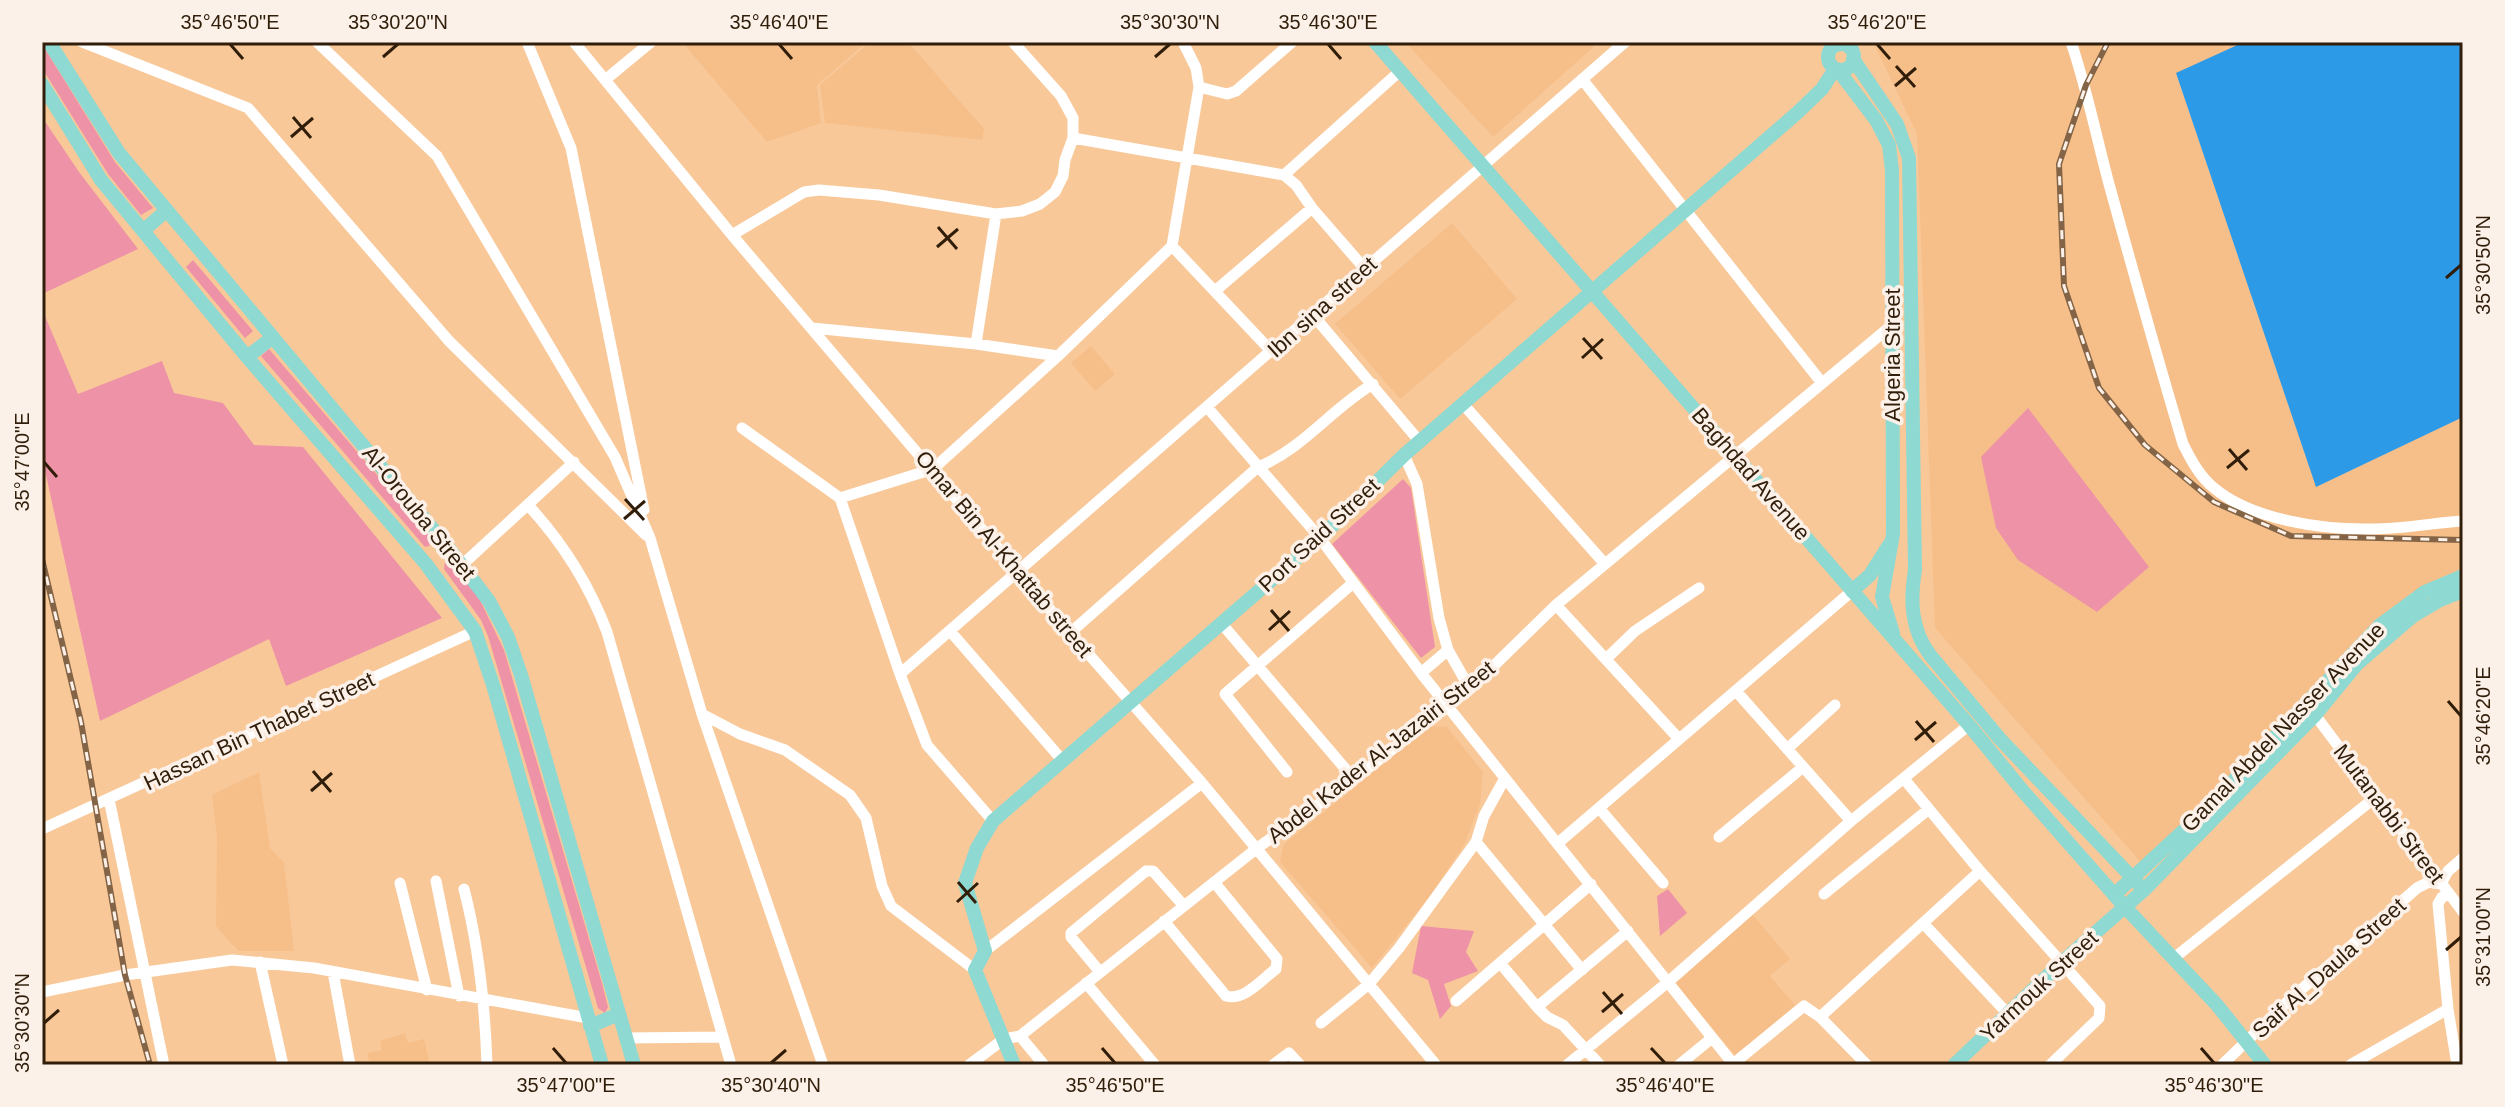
<svg xmlns="http://www.w3.org/2000/svg" width="2505" height="1107" font-family="Helvetica,sans-serif">
	<style>
		.built { fill: #f6bf8a }
		.green { fill: #ed92a7 }
		.water { fill: #2d9ae7 }
		.lines { fill: none; stroke-linecap: round; stroke-linejoin: round }
		.minor { stroke: #fff; stroke-width: 11 }
		.major { stroke: #8ed9d1; stroke-width: 14 }
		.rail-casing { stroke: #836446; stroke-width: 6 }
		.rail { stroke: #fcf1e8; stroke-width: 3; stroke-dasharray: 9; stroke-linecap: butt }
		.ticks { fill: none; stroke: #301e0b; stroke-width: 3 }
		.labels { text-anchor: middle; dominant-baseline: central; stroke-width: 7; stroke-linejoin: round; paint-order: stroke }
		.street-label { font-size: 22px; fill: #301e0b; stroke: #fcf1e8 }
		.neatline { fill: none; stroke: #301e0b; stroke-width: 3 }
		.ticks-label { font-size: 20px; text-anchor: middle; fill: #301e0b }
	</style>
	<rect width="100%" height="100%" fill="#f9c899"/>
	<path class="built" d="M682,42H867L817,85L821,123L767,142Z
		M870,42H908L984,129L982,140L825,123L820,85Z
		M1405,42H1599L1493,137Z
		M1873,42H2244L2176,74L2316,487L2463,417V574L2383,625L2333,678L2298,700L2284,740L2143,865L1935,628L1917,134Z
		M1452,223L1517,299L1400,399L1335,324Z
		M1091,346L1115,374L1095,391L1071,363Z
		M1431,726L1447,727L1483,772L1480,804L1464,845L1430,896L1372,968L1280,862L1284,844Z
		M259,772L270,848L284,862L294,951H238L216,926L217,838L212,795Z
		M1752,914L1790,959L1770,976L1795,1005L1736,1056L1673,982Z
		M405,1033L408,1043L424,1039L430,1065H370L367,1053L382,1050L380,1041Z"/>
	<path class="green" d="M42,44L115,162L153,208L141,215L108,174L42,68Z
		M42,117L79,172L138,249L42,294Z
		M193,260L253,331L245,338L186,267Z
		M42,309L78,394L162,361L174,393L223,403L254,445L303,447L442,618L286,686L269,639L100,721L42,457Z
		M269,349L432,539L429,546L425,547L261,356Z
		M2028,408L2149,567L2097,612L2018,560L1996,528L1981,457Z
		M1403,479L1411,488L1435,647L1421,658L1332,544Z
		M445,561H450L478,596L504,650L602,983L608,1007L605,1013L598,1008L488,636L481,620L444,569Z
		M1668,889L1687,913L1660,936L1657,896Z
		M1421,926L1474,931L1466,952L1478,971L1444,984L1451,1006L1440,1019L1428,980L1412,973Z"/>
	<path class="water" d="M2244,42H2463V417L2316,487L2176,73Z"/>
	<g class="lines">
		<path class="minor" d="M82,42L248,108L449,341L646,535
			M317,42L437,156L615,457L650,538L702,714L823,1065
			M527,42L571,148L644,510
			M574,42L732,235L1070,633L1202,783L1436,1065
			M2071,42C2087,89 2096,136 2109,184C2133,271 2157,357 2183,444C2191,460 2200,477 2214,488C2252,520 2323,530 2372,529C2402,529 2433,523 2463,521
			M1582,79L1822,383
			M605,80L651,42
			M1199,87L1227,94L1236,91L1292,42
			M1073,138L1284,175L1296,185L1312,208L1365,269
			M1284,175L1400,71
			M732,235L804,192L819,190L879,195L996,214L1022,211L1040,204L1055,192L1063,176L1065,160L1073,138V118L1061,96L1013,42
			M1172,246L1272,352
			M1215,291L1312,208
			M1313,315L1420,442
			M812,328L976,344L1058,356
			M976,344L996,214
			M1463,404L1605,564
			M1207,407L1320,538L1421,673L1734,1065
			M742,428L840,498
			M1404,455L1417,484L1439,618L1448,650L1470,689
			M528,505C563,543 589,584 607,632L731,1065
			M462,565L574,462
			M1556,605L1679,739
			M1222,624L1354,779
			M950,631L1063,761
			M1070,633L1258,467C1303,449 1332,408 1373,384
			M1606,659L1635,631L1699,588
			M1421,673L1448,650
			M900,674L1625,42
			M1736,691L1851,821
			M702,714L740,734L785,750L850,795L866,818L882,886L891,906L975,970
			M2315,715L2463,912
			M1787,749L1835,705
			M1287,772L1225,694L1353,583
			M1905,780L1980,871L2100,1006L2099,1018L2050,1065
			M109,799L164,1065
			M1599,808L1663,883
			M993,821L927,745L900,674L840,498L933,469L1058,356L1172,246L1199,87L1196,68L1183,42
			M42,829L475,631
			M1719,837L1803,767
			M1476,842L1582,970
			M1558,843L1852,591
			M436,881L459,996
			M400,883L427,990
			M464,889C479,947 485,1005 487,1065
			M1824,894L1929,809
			M2449,895L2442,897L2438,904L2448,1009L2457,1065
			M1164,921L1226,996C1245,1001 1262,979 1276,969L1277,959L1214,882
			M1923,923L2008,1014
			M985,951L1202,783
			M2174,958L2377,796
			M260,962L283,1065
			M1500,963L1537,1007
			M333,972L350,1065
			M1100,972L1071,937V933L1146,871H1153L1184,906
			M1086,983L1155,1065
			M42,992L125,975L232,960L314,968L588,1018
			M1456,1001L1591,884
			M1820,1017L1980,871
			M1321,1023L1369,984L1399,948L1476,842L1484,816L1505,778
			M1020,1036L1044,1065
			M626,1038L723,1037
			M1733,1064L1804,1006L1820,1017L1867,1065
			M969,1065L1004,1039L1020,1036L1256,849L1354,779L1470,689L1556,605L1892,325
			M1273,1065L1289,1053L1300,1065
			M1567,1065L1668,982L1851,821L1969,725
			M1600,1065L1563,1025L1547,1017L1537,1007L1628,931
			M1679,1065L1712,1038
			M2222,1065L2288,1001L2417,888L2429,882L2441,884L2448,871L2463,858
			M2350,1065L2448,1009"/>
		<path class="major" d="M49,42L119,153L447,546L489,601L508,637L521,675L634,1065
			M1375,42L1969,725L2022,790L2125,907L2217,1005L2265,1065
			M1828 57a13 13 0 1 1 26 0a13 13 0 1 1-26 0Z
			M1853,59L1897,124L1909,158L1915,570C1910,601 1911,630 1930,655L2000,739L2144,890
			M1838,70L1876,120L1889,145L1892,170L1893,534L1882,597L1893,633
			M42,84L101,180L247,357L426,564L475,631L493,685L602,1065
			M144,230L167,210
			M247,357L273,337
			M1852,591L1870,575L1889,545
			M2114,895L2205,811L2379,626L2425,592L2463,576
			M590,1026L619,1014
			M1014,1065L975,970L985,951L965,883L977,848L993,821L1320,538L1404,455L1797,113L1822,89L1835,69
			M1954,1065L2061,963L2144,890L2315,715L2357,664L2413,616L2440,600L2463,591"/>
		<g class="rail-casing">
			<path id="rail" d="M2108,42L2086,85L2059,164L2064,286L2099,388L2145,445L2214,502L2291,536L2463,540
				M42,559L81,722L125,975L150,1065"/>
		</g>
		<use href="#rail" class="rail"/>
	</g>
	<path class="ticks" d="M230,44L243,59M779,44L792,59M1328,44L1341,59M1877,44L1890,59M383,57L398,44M1155,57L1170,44M1896,66L1915,87M1895,86L1916,68M293,117L311,138M291,137L313,118M938,227L957,249M937,247L958,229M2446,278L2461,265M1583,338L1602,359M1582,358L1603,339M2229,449L2247,470M44,462L57,477M2227,468L2249,450M625,499L644,520M624,519L645,501M1271,610L1289,631M1269,630L1290,611M2448,701L2461,716M1916,721L1934,742M1915,740L1936,722M313,771L331,792M311,791L332,773M958,882L976,903M957,902L978,883M2446,950L2461,937M1603,992L1622,1014M1602,1012L1623,994M44,1023L59,1010M553,1048L566,1063M1102,1048L1115,1063M1651,1048L1665,1063M2201,1048L2214,1063M771,1063L786,1050"/>
	<g class="labels">
		<g class="street-label">
			<text transform="translate(1322 307) rotate(-42)">Ibn sina street</text>
			<text transform="translate(1892 355) rotate(-90)">Algeria Street</text>
			<text transform="translate(1751 474) rotate(49)">Baghdad Avenue</text>
			<text transform="translate(419 513) rotate(51)">Al-Orouba Street</text>
			<text transform="translate(1319 535) rotate(-43)">Port Said Street</text>
			<text transform="translate(1004 554) rotate(50)">Omar Bin Al-Khattab street</text>
			<text transform="translate(2283 727) rotate(-46)">Gamal Abdel Nasser Avenue</text>
			<text transform="translate(259 731) rotate(-25)">Hassan Bin Thabet Street</text>
			<text transform="translate(1381 752) rotate(-38)">Abdel Kader Al-Jazairi Street</text>
			<text transform="translate(2389 814) rotate(53)">Mutanabbi Street</text>
			<text transform="translate(2329 968) rotate(-42)">Saif Al_Daula Street</text>
			<text transform="translate(2039 986) rotate(-43)">Yarmouk Street</text>
		</g>
	</g>
	<rect width="2505" height="1107" fill="none" stroke="#fcf1e8" stroke-width="88"/>
	<rect x="44" y="44" width="2417" height="1019" class="neatline"/>
	<g class="ticks-label">
		<text x="230" y="29">35°46'50"E</text>
		<text x="398" y="29">35°30'20"N</text>
		<text x="779" y="29">35°46'40"E</text>
		<text x="1170" y="29">35°30'30"N</text>
		<text x="1328" y="29">35°46'30"E</text>
		<text x="1877" y="29">35°46'20"E</text>
		<text transform="translate(2483 265) rotate(-90)" y="7">35°30'50"N</text>
		<text transform="translate(22 462) rotate(-90)" y="7">35°47'00"E</text>
		<text transform="translate(2483 716) rotate(-90)" y="7">35°46'20"E</text>
		<text transform="translate(2483 937) rotate(-90)" y="7">35°31'00"N</text>
		<text transform="translate(22 1023) rotate(-90)" y="7">35°30'30"N</text>
		<text x="566" y="1092">35°47'00"E</text>
		<text x="771" y="1092">35°30'40"N</text>
		<text x="1115" y="1092">35°46'50"E</text>
		<text x="1665" y="1092">35°46'40"E</text>
		<text x="2214" y="1092">35°46'30"E</text>
	</g>
</svg>
